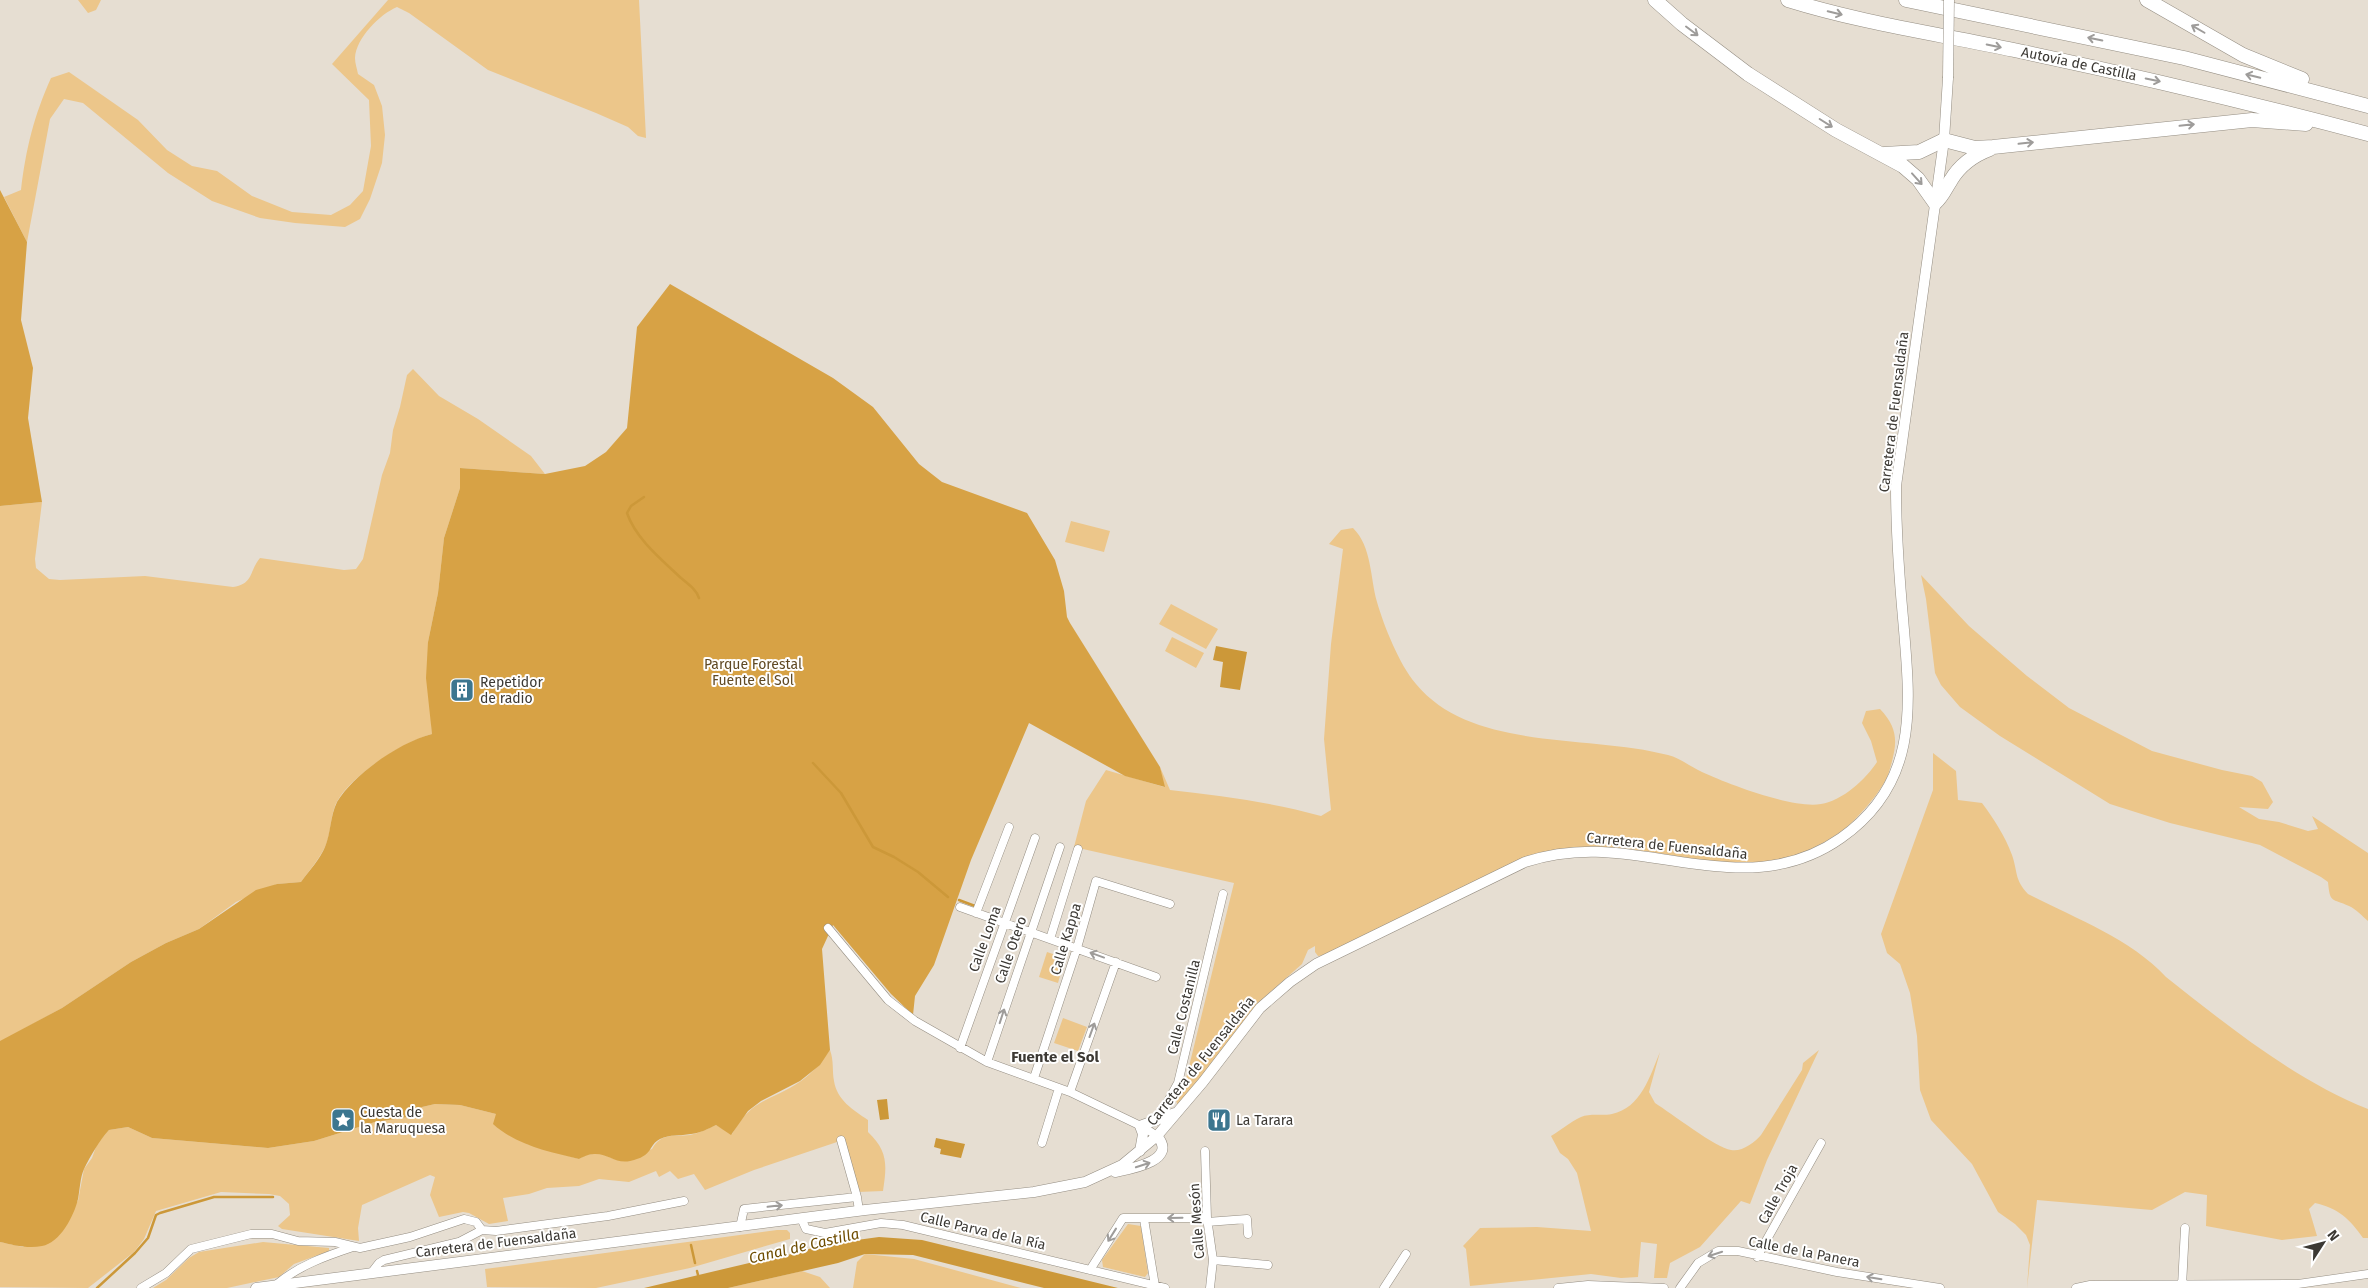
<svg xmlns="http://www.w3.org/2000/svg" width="2368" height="1288" font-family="'Fira Sans',sans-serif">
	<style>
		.green { fill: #ecc68a }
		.forest { fill: #d7a245 }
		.water { fill: #cc9839 }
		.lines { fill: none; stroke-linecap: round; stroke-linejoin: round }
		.stream { stroke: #cc9839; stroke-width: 2.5 }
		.street-casing { stroke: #948d82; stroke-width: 9 }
		.secondary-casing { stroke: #948d82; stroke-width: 11 }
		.highway-casing { stroke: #948d82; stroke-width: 15 }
		.street { stroke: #fff; stroke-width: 8 }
		.secondary { stroke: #fff; stroke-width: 10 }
		.highway { stroke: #fff; stroke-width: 14 }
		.secondary-bridge-casing { stroke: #948d82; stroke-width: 11; stroke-linecap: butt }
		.secondary-bridge { stroke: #fff; stroke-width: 10 }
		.oneway { stroke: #9e9c9a }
		.labels { text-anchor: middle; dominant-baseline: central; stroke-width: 4; stroke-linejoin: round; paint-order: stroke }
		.street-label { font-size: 14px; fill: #3c3934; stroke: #fff }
		.park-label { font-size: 14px; fill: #604923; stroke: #fff }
		.poi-label { font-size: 14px; fill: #3c3934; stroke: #fff; text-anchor: start }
		.neighbourhood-label { font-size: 15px; font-weight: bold; fill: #3c3934; stroke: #fff }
		.water-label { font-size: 15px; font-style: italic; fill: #6e4c00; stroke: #fff }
	</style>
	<rect width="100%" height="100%" fill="#e6ded2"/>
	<path class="green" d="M78,0H101L96,10L88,13Z
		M388,0H639L646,138L638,136L628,127L596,113L488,70L409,13L397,7C380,14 356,38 355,58C355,63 357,69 358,74L374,85L382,106L385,135L382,163L370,199L360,219L345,227L295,223L260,218L212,201L168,173L83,103L64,99L50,119L27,242L4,197L21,190C26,148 34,116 51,78L69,72L138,120L167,150L192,166L217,171L252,196L292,212L331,215L350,205L363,191L371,146L369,100L332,64Z
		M413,369L439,396L478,419L531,456L545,474L460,468V488L444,538L438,593L428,642L432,734C404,741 346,778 335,806C330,819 331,834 325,847C319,859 309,871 301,882L277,884L236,902L199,929L166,943L131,962L62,1008L0,1042V506L42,502L35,559L36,568L49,579L60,580L145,576L233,587C254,584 249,571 260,558L344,570L356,569L363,559L382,475L390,453L393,430L400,407L407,375Z
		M1071,521L1110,531L1104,552L1065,542Z
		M1353,528C1372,547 1370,577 1377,602C1384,626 1399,664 1416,684C1472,752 1590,734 1668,755C1680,758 1691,767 1702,772C1728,784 1793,809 1821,804C1842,801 1866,779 1877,762L1871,741L1862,723L1866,711L1880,709C1900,730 1897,745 1889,772C1886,784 1868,806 1859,815C1846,830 1831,839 1813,848C1743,883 1676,849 1604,847C1583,847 1564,849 1543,853L1326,955L1318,956L1315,952V946L1308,950L1302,964L1268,994L1249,1014L1178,1107L1176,1100L1183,1091L1234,883L1074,847L1086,801L1106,770L1164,787L1160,767L1170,790C1221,796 1271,802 1321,816L1331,810L1324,739L1331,644L1343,549L1329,544L1341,530Z
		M1921,575L1969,626L2027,676L2069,708L2152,751L2222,770L2252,776L2262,782L2273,802L2268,809L2239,807L2259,819L2279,822L2308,831L2318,829L2312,816L2368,853V921C2362,916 2356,909 2349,906C2332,898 2330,904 2328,882L2321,877L2260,845L2170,823L2110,804L2000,736L1960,707L1941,685L1935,673L1926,599Z
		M1171,604L1218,629L1206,649L1159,624Z
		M1172,637L1204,653L1196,668L1165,651Z
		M1933,753L1956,771L1958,800L1982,803C1994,819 2005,836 2012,855C2018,872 2014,879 2028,894C2074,918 2130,938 2166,977C2228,1026 2295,1080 2368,1109V1238H2363C2350,1219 2338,1208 2315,1203L2309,1209L2317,1236L2282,1240L2206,1226L2207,1195L2185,1192L2152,1210L2037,1200L2027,1288L2030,1245L2026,1235L2015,1224L1998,1212L1972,1164L1931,1120L1920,1090L1917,1036L1910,993L1900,964L1887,953L1881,934L1933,790Z
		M1047,952L1065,958L1058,983L1039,977Z
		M1063,1018L1087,1027L1078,1051L1054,1043Z
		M830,1050C834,1061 832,1070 834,1081C837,1100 853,1110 868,1120V1132C888,1151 887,1165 883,1191L858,1192L843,1140L754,1170L705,1190L694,1174L678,1179L670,1171L659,1177L656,1171L629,1182L599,1179L579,1186L547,1188L529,1194L503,1198L508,1221L489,1224L469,1213L463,1212L439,1217L430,1195L435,1177L430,1175L362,1205L358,1228L359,1241L282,1229L278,1226L290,1215L289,1204L280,1196L269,1194L221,1192L156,1211L144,1239L134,1252L88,1288L0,1287V1242L23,1247L78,1201L84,1169L92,1158L97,1144L109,1130L128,1127L152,1138L268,1148L314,1141L375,1122L407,1117L422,1107L435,1104L460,1105L496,1114L527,1144L579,1159L586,1155L599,1153L617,1160L652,1149C662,1132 673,1137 690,1135C699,1133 707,1129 716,1125L732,1134C753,1097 770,1102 801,1081C813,1073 822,1061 830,1050Z
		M1819,1050L1767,1160L1750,1204L1741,1201L1700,1247L1670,1263L1667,1278H1654L1657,1244L1641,1242L1638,1277L1621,1278L1591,1274L1470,1286L1466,1249L1463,1246L1480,1228L1537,1227L1591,1231L1577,1173L1568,1159L1560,1153L1551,1136C1561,1130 1570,1122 1581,1117C1590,1113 1602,1116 1612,1114C1641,1108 1650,1076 1660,1052L1649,1092L1655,1103C1671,1113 1716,1148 1731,1150C1742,1152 1754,1143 1761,1135L1802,1070L1803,1063Z
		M1128,1224L1141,1226L1148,1273L1145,1277L1103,1267L1102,1260Z
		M777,1230H787L790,1233V1239L690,1268L596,1288L487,1287L485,1269Z
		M263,1242L329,1248V1251L294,1264L279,1277L227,1288H153L166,1280L189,1258L199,1252Z
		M865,1254L914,1259L1021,1288H853L857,1262Z
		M802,1271L820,1277L830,1288H728Z"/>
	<path class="forest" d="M0,190L27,242L21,320L33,368L28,418L42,502L0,506Z
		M670,284L833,378L873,407L919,464L942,482L1027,513L1055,560L1064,591L1067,617L1070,623L1160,767L1165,787L1125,776L1029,723L971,860L934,965L915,996L913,1015L891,994L833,925L822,949L830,1050L820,1065L800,1081L761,1101L748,1111L731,1135L716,1125C708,1129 700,1133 691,1134C680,1136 670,1134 660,1139C648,1145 654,1156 630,1161C611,1165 604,1145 579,1159C549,1152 516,1145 493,1124L496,1114L460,1105L435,1104L422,1107L408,1117L375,1122L314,1141L268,1148L152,1138L128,1127L109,1130C99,1141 91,1155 84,1169C80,1178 80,1189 78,1199C74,1216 60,1243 42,1246C28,1249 13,1245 0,1242V1041L62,1008L131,962L166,943L199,929L256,890L277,884L301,882C309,871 320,859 325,847C331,833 330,816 337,802C354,774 400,742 432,734L426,678L428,642L438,593L444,538L460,488V468L545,474L585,466L606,452L627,428L637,327Z"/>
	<path class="water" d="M1216,646L1247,652L1240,690L1220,687L1223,662L1213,660Z
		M887,1099L889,1119L880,1120L877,1100Z
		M936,1138L965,1144L961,1158L940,1154L941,1149L934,1147Z
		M879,1237L922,1240L1118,1288H1044L913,1255L865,1254L838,1263L728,1288H644L774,1257L798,1253L820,1245Z"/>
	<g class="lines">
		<path class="stream" d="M644,497L631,506L627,513C636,539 661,559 681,578C688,584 696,589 699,598
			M813,763L841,793L873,847L894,857L918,872L948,897
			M959,900L975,906
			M691,1245L695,1263
			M697,1271L699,1279
			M97,1288L135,1253L148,1238L156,1215L160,1213L214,1197H273"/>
		<g class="street-casing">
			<path id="street" d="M960,907L1156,977
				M976,913L1009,827
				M828,928L888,1000L915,1021L987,1062L1070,1092L1145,1128L1157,1136
				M1050,939L1078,849
				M960,1048L1035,838
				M987,1062L1060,847
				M1034,1078L1077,948L1096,881L1170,904
				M1070,1092L1116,962
				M1157,1121L1178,1083L1223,894
				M841,1140L857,1197
				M1042,1143L1059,1088
				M1205,1151L1207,1218L1213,1260L1210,1288
				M801,1218L806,1229L825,1233L881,1223L903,1225L1165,1288
				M1144,1219L1155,1286
				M1207,1222L1247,1219L1248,1234
				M740,1227L744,1209L857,1197L859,1211
				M1757,1257L1821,1143
				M1213,1260L1268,1265
				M1090,1270L1123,1218H1207
				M372,1272L379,1263L384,1260L459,1242L482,1230L496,1231L608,1216L684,1201
				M277,1284C300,1265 326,1256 353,1247
				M2182,1286L2185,1228
				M141,1288L166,1273L191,1249L251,1234H272L298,1241L335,1242L360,1248L410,1237L464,1219L476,1222L482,1230
				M1384,1288L1406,1254
				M1558,1288L1588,1285L1664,1288
				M1680,1288L1698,1263L1718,1251H1738L1837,1272L1940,1288
				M2076,1288L2090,1285L2298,1284L2368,1274"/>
		</g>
		<g class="secondary-casing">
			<path id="secondary" d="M1140,1151L1143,1134L1140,1126L1175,1113
				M1115,1172C1129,1169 1179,1161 1157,1136
				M256,1288L865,1210L1034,1192L1085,1182L1122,1165L1157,1136L1203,1082L1260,1008L1290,982L1316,964L1525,862C1599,838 1654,863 1727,867C1768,870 1807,862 1841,838C1921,782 1910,703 1903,618C1899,574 1896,530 1896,486L1944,140L1948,78"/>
		</g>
		<g class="highway-casing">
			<path id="highway" d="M1655,0L1682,24L1748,74L1836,130L1903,166L1918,179L1935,203C1943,196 1945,189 1951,180C1960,165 1974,155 1990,149
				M1788,0C1862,23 1939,34 2014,50C2133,75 2251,103 2368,134
				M1906,0L2184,58L2368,106
				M2147,0L2243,55L2302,79
				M1884,154L1919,152L1944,140L1975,148L1993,147L2252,120L2306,124"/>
		</g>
		<use href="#street" class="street"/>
		<use href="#secondary" class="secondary"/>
		<use href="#highway" class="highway"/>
		<g class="secondary-bridge-casing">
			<path id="secondary-bridge" d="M1948,78L1949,0"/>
		</g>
		<use href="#secondary-bridge" class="secondary-bridge"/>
	</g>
	<defs><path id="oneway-shaft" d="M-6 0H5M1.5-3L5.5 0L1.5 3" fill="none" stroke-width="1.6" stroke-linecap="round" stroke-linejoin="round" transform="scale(1.25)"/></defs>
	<g class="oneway">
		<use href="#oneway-shaft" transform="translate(1835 13) rotate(13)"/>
		<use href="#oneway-shaft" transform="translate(2198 29) rotate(-150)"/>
		<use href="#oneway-shaft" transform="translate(1692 31) rotate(37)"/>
		<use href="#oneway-shaft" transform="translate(2095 39) rotate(-168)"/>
		<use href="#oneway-shaft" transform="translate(1994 46) rotate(12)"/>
		<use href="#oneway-shaft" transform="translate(2253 76) rotate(-166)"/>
		<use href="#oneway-shaft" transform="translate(2153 80) rotate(12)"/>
		<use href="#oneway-shaft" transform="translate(1826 123) rotate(32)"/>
		<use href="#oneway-shaft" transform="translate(2187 125) rotate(-6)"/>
		<use href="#oneway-shaft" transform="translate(2026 143) rotate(-6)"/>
		<use href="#oneway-shaft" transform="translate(1917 179) rotate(48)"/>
		<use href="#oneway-shaft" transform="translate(1097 955) rotate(-160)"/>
		<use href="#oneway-shaft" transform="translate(1002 1016) rotate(-72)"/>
		<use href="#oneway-shaft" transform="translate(1092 1030) rotate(-70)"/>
		<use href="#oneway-shaft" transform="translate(1143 1165) rotate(-18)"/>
		<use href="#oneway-shaft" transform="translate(775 1206) rotate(-6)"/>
		<use href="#oneway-shaft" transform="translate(1175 1218) rotate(179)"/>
		<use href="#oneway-shaft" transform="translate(1112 1235) rotate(122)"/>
		<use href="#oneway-shaft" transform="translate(1715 1254) rotate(162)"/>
		<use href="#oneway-shaft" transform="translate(1874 1278) rotate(-171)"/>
	</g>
	<defs>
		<g id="building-square" transform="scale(1.25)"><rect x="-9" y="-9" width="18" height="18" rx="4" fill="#3c768f" stroke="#fff"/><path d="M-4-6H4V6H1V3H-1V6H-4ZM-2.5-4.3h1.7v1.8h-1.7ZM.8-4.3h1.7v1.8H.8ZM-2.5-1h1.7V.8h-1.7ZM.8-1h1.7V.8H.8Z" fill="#fff"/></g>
		<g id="sight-square" transform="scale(1.25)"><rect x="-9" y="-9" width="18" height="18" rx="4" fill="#3c768f" stroke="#fff"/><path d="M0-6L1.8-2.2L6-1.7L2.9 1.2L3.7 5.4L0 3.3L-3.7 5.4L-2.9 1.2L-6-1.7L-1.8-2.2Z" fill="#fff"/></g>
		<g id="restaurant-square" transform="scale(1.25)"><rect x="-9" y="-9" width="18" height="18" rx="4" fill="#3c768f" stroke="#fff"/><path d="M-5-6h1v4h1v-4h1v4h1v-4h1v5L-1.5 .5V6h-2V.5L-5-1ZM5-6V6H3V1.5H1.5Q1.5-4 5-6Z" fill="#fff"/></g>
	</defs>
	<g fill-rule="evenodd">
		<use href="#building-square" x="462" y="690"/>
		<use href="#sight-square" x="343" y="1120"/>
		<use href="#restaurant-square" x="1219" y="1120"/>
	</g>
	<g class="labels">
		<g class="street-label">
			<text transform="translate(2079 64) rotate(12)">Autovía de Castilla</text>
			<text transform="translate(1894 412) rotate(-83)">Carretera de Fuensaldaña</text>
			<text transform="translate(1667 846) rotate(6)">Carretera de Fuensaldaña</text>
			<text transform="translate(985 939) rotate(-70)">Calle Loma</text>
			<text transform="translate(1066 939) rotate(-73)">Calle Kappa</text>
			<text transform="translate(1011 950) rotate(-71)">Calle Otero</text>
			<text transform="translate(1184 1007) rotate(-76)">Calle Costanilla</text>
			<text transform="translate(1201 1061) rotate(-51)">Carretera de Fuensaldaña</text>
			<text transform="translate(1778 1194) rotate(-61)">Calle Troja</text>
			<text transform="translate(1197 1221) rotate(-94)">Calle Mesón</text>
			<text transform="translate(983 1231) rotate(13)">Calle Parva de la Ría</text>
			<text transform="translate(496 1243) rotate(-7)">Carretera de Fuensaldaña</text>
			<text transform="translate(1804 1252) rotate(11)">Calle de la Panera</text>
		</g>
		<g class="park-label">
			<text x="753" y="664">Parque Forestal<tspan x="753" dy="16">Fuente el Sol</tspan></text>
		</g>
		<g class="poi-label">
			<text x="480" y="682">Repetidor<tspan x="480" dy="16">de radio</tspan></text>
			<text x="360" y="1112">Cuesta de<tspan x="360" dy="16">la Maruquesa</tspan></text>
			<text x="1236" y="1120">La Tarara</text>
		</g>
		<g class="neighbourhood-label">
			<text x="1055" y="1057">Fuente el Sol</text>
		</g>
		<g class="water-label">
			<text transform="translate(804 1246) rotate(-13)">Canal de Castilla</text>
		</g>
	</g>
	<g transform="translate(2323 1243) rotate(54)" stroke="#ffffff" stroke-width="4" paint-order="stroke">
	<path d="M0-4L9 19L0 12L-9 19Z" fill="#3c3934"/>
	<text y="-8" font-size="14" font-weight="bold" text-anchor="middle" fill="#3c3934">N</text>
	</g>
</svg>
